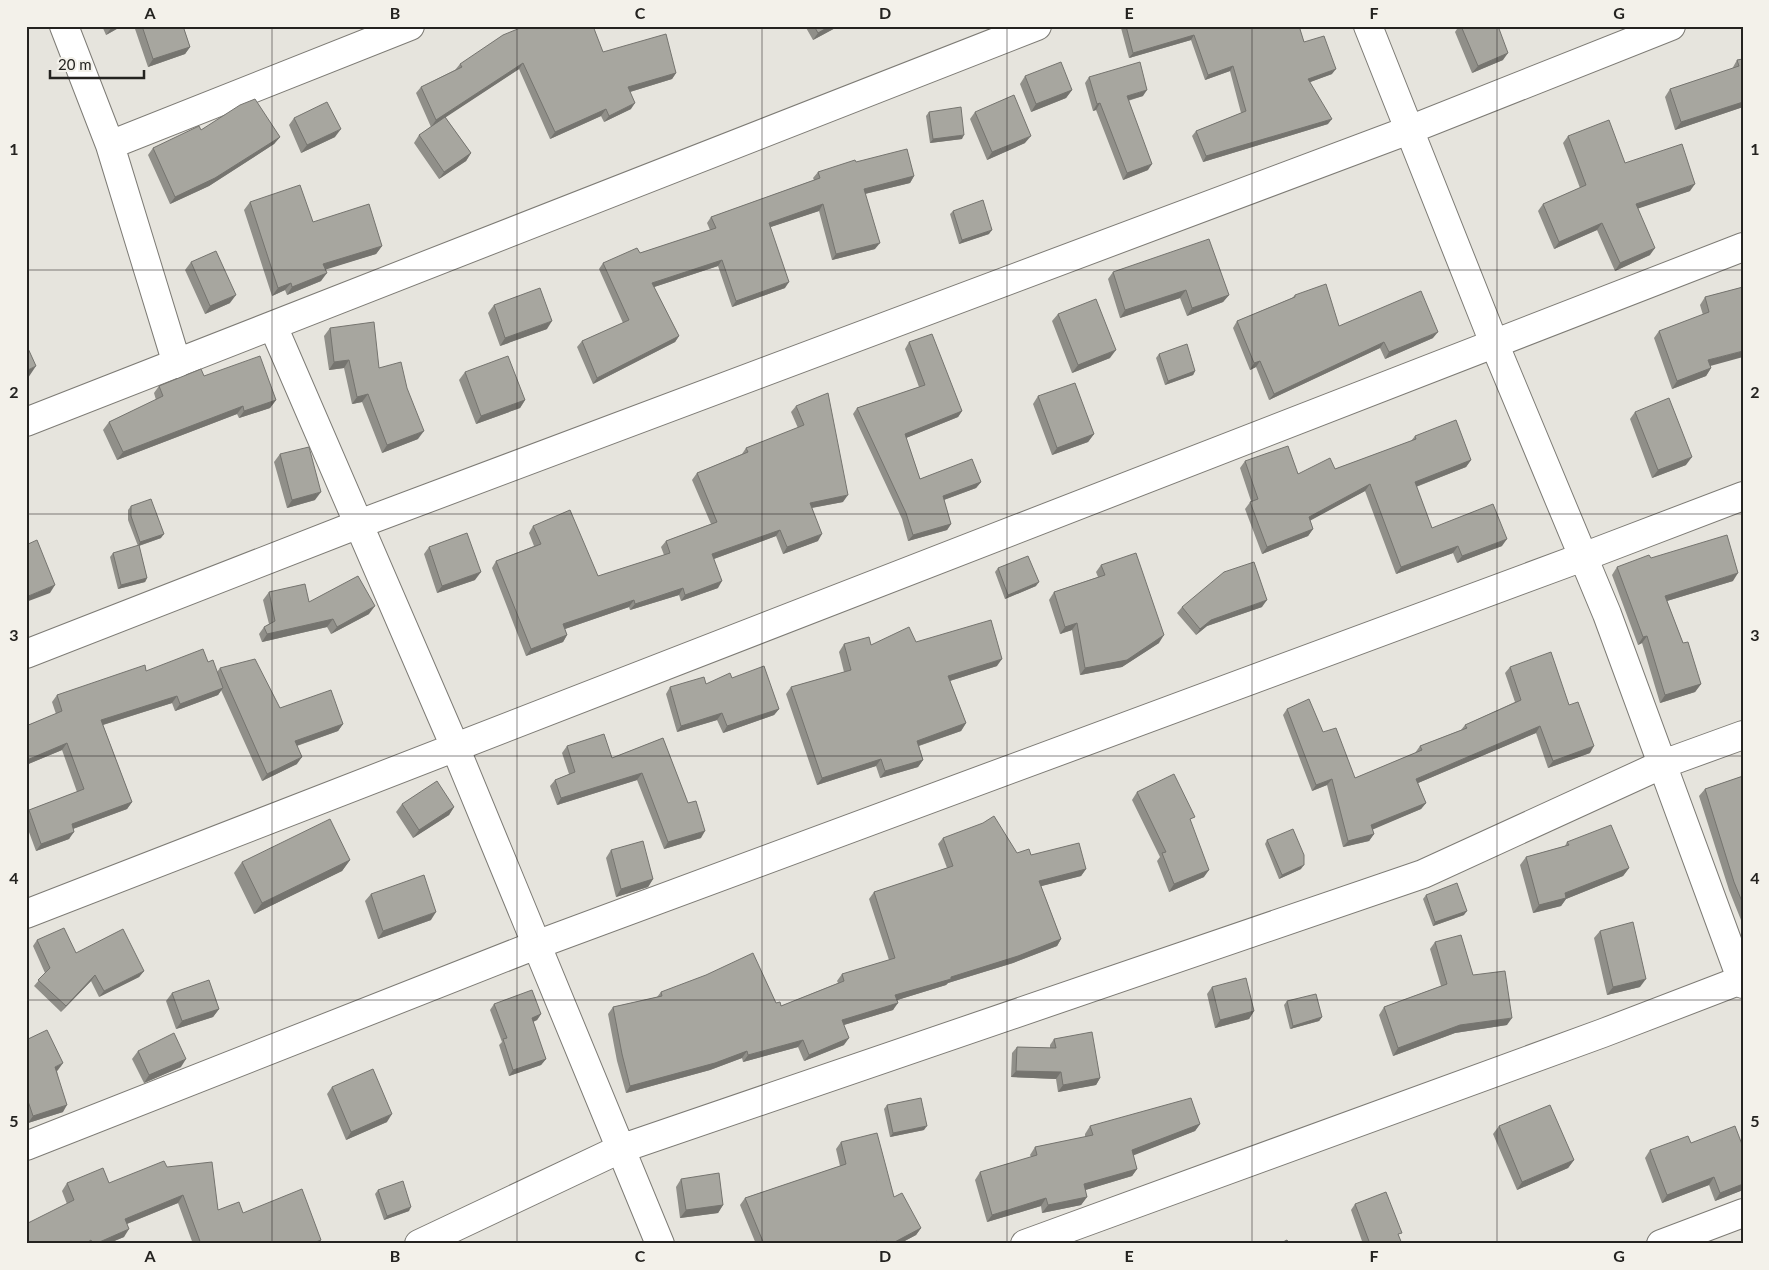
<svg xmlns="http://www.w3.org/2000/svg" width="1769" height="1270" font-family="Lato,sans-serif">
	<rect width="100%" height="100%" fill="#e6e4dd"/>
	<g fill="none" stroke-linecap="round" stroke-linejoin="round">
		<defs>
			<path id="street" d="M 64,26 L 110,145 L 177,364
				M 1368,26 L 1494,343 L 1607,614 L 1743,984
				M 110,145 L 410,26
				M 273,326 L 455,747 L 660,1244
				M 26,422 L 1037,26
				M 26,654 L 359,524 L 1409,130 L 1671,26
				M 26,914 L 1743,247
				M 26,1146 L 536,945 L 1583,557 L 1743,496
				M 419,1244 L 620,1149 L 1423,874 L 1663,764 L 1743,735
				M 1025,1244 L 1603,1033 L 1741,980
				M 1661,1244 L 1743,1213"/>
		</defs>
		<use href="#street" stroke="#7d7b75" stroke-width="30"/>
		<use href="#street" stroke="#fff" stroke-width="28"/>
	</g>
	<path fill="#908f89" d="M 102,26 L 122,26 L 106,35 Z
		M 134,26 L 183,26 L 190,47 L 185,54 L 148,67 Z
		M 805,26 L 839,26 L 813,40 Z
		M 1122,26 L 1299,26 L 1304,42 L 1332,74 L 1310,82 L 1328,124 L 1203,162 L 1192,136 L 1196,131 L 1241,113 L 1230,71 L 1205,80 L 1191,40 L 1129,58 L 1121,28 Z
		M 1459,26 L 1498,26 L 1503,60 L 1472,73 L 1455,32 Z
		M 603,52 L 676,73 L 672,79 L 630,92 L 631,109 L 604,122 L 601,116 L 550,139 L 519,69 L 445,117 L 471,153 L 466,161 L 439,179 L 414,143 L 419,135 L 431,127 L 416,93 L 421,87 L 455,70 L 460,64 Z
		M 1743,59 L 1743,107 L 1675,130 L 1665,97 L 1670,89 L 1732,69 L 1737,60 Z
		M 1025,76 L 1072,90 L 1066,98 L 1031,112 L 1020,84 Z
		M 1089,77 L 1143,96 L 1128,101 L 1148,170 L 1123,180 L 1096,110 L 1093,111 L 1085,83 Z
		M 929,112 L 962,139 L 930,143 L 926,116 Z
		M 975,112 L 1025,143 L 987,160 L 970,119 Z
		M 294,118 L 335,137 L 301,153 L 289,125 Z
		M 201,130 L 280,137 L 274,144 L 209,186 L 170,204 L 148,155 L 153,148 Z
		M 1568,136 L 1625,163 L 1690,191 L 1638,208 L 1650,255 L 1615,271 L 1597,230 L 1554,249 L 1538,211 L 1543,204 L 1580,188 L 1563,143 Z
		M 856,162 L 914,176 L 910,183 L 865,194 L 875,249 L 832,260 L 819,211 L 770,227 L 785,288 L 732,307 L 718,266 L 654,287 L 679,336 L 675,342 L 593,384 L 577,347 L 582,341 L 623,323 L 599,269 L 603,263 L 640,253 L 710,230 L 707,223 L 711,217 L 814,180 L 813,178 L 818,172 Z
		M 250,202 L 313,222 L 382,246 L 376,254 L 325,269 L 321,281 L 287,295 L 285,290 L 272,296 L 244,210 Z
		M 953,211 L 989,234 L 959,244 L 950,214 Z
		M 191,262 L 230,303 L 205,314 L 185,270 Z
		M 1113,272 L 1229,295 L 1223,302 L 1187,316 L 1180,298 L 1120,318 L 1108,279 Z
		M 1743,287 L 1710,366 L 1711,368 L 1706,376 L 1672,389 L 1654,338 L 1659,331 L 1703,315 L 1700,305 L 1705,297 Z
		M 1295,295 L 1339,326 L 1433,338 L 1385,359 L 1380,348 L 1269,400 L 1256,367 L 1250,370 L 1233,328 L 1237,321 L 1292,298 Z
		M 494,305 L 547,329 L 500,346 L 488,313 Z
		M 1058,314 L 1110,358 L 1072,373 L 1052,321 Z
		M 330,328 L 379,368 L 418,439 L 382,453 L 362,402 L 352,404 L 344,368 L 329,370 L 324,336 Z
		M 909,342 L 962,411 L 958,417 L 906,438 L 920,479 L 981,482 L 976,488 L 944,500 L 951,524 L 947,530 L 908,541 L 902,519 L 853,414 L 857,408 L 919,387 L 905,349 Z
		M 1159,354 L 1195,371 L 1193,375 L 1165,385 L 1156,358 Z
		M 465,372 L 525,400 L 520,408 L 476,424 L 459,380 Z
		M 204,376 L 276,400 L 270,408 L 239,418 L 237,414 L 117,460 L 103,430 L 109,422 L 156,400 L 154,393 L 159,386 Z
		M 1038,396 L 1094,434 L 1088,442 L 1052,455 L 1033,404 Z
		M 796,406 L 843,502 L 812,508 L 818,541 L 783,554 L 776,536 L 714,559 L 718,588 L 681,601 L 679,595 L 630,610 L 629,607 L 565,629 L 567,635 L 563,642 L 526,656 L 492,568 L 496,561 L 534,546 L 529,533 L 533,526 L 598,576 L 664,555 L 661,547 L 666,541 L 711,524 L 692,480 L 697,473 L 742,454 L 746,448 L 798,428 L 791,412 Z
		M 1635,412 L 1686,465 L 1652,478 L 1630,419 Z
		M 1415,436 L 1471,460 L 1466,467 L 1416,487 L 1432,528 L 1502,546 L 1457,563 L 1453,553 L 1396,574 L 1365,491 L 1310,520 L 1313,529 L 1308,536 L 1262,554 L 1245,509 L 1251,501 L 1240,468 L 1245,461 L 1298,474 L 1335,469 L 1411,441 Z
		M 280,454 L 315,500 L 287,508 L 274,462 Z
		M 131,506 L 161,538 L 139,546 L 147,578 L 145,582 L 118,589 L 110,557 L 113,553 L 138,546 L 128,520 L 128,510 Z
		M 429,547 L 475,580 L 437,593 L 424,554 Z
		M 1651,558 L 1733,581 L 1667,601 L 1683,643 L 1701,684 L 1695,692 L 1660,703 L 1642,643 L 1638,645 L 1612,575 L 1617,567 Z
		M 1101,565 L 1159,643 L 1122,667 L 1080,675 L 1072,630 L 1060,634 L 1049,600 L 1054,592 L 1098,577 L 1096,572 Z
		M 998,568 L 1036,586 L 1005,599 L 995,572 Z
		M 269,592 L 309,602 L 369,614 L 331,634 L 327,627 L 262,642 L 259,634 L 264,627 L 269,624 L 263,600 Z
		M 1182,607 L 1262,607 L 1207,626 L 1196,635 L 1177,613 Z
		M 916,642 L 997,666 L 950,681 L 966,723 L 961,731 L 919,746 L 923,760 L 918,767 L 880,778 L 876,766 L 817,785 L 786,694 L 791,687 L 844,672 L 839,652 L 844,644 L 871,645 Z
		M 208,662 L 217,672 L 220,668 L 280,708 L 343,724 L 338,731 L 297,746 L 297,764 L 262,781 L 221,690 L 218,695 L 175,711 L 172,703 L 103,725 L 132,802 L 127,809 L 73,829 L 69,839 L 36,851 L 26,824 L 26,813 L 29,810 L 77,792 L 62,750 L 26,765 L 26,726 L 56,714 L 52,702 L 57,695 L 146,671 Z
		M 1510,667 L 1569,705 L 1590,753 L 1548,768 L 1536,733 L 1418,783 L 1426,803 L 1421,809 L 1372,829 L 1374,834 L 1369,841 L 1343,847 L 1327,785 L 1312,791 L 1283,715 L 1287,709 L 1323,732 L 1355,778 L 1415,753 L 1420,746 L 1461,730 L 1465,725 L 1515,702 L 1505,673 Z
		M 706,684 L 779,709 L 774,715 L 723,733 L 717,720 L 677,732 L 666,694 L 670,687 Z
		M 663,738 L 701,838 L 664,849 L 637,780 L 557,805 L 550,786 L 555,780 L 569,774 L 562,753 L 567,746 L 612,758 Z
		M 1743,776 L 1743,925 L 1729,890 L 1699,796 L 1705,789 Z
		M 1137,792 L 1191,823 L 1204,877 L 1169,892 L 1157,861 L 1160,857 L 1132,800 Z
		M 402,804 L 454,807 L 449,815 L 413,838 L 396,812 Z
		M 943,838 L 1017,853 L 1031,855 L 1086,869 L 1081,876 L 1041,886 L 1061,939 L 1057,946 L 1013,963 L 948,983 L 946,985 L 897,1000 L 893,1010 L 844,1025 L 844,1045 L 804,1061 L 798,1047 L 743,1062 L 742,1058 L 710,1070 L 626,1093 L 617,1061 L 608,1014 L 613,1007 L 657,997 L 661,992 L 776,1003 L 781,1006 L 838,983 L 837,981 L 842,974 L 889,960 L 869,899 L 874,892 L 947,868 L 938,844 Z
		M 1267,840 L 1301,869 L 1279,879 L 1265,844 Z
		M 1567,842 L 1629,868 L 1623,876 L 1566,899 L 1561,906 L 1533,913 L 1520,865 L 1526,857 L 1565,846 Z
		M 611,850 L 653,879 L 648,887 L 616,897 L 606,858 Z
		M 350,860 L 342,871 L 254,914 L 234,873 L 242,862 Z
		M 371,894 L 431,920 L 378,939 L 365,901 Z
		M 1426,895 L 1464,915 L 1433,926 L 1423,899 Z
		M 1600,931 L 1640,987 L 1607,995 L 1594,938 Z
		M 37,940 L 76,953 L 144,971 L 139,977 L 99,997 L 91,981 L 61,1012 L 34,986 L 45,973 L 33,946 Z
		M 1435,942 L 1473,975 L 1507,1025 L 1455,1033 L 1393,1056 L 1379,1015 L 1384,1007 L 1441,986 L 1430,949 Z
		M 1212,987 L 1254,1011 L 1249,1019 L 1215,1028 L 1207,994 Z
		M 172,993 L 219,1009 L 213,1017 L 176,1029 L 166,1001 Z
		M 1287,1001 L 1322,1017 L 1319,1021 L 1290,1029 L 1284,1005 Z
		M 494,1004 L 541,1014 L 537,1020 L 533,1022 L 546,1059 L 541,1065 L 509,1076 L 499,1045 L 502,1042 L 490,1010 Z
		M 1054,1039 L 1100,1078 L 1096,1085 L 1058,1092 L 1056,1079 L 1011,1077 L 1012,1053 L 1017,1047 L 1050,1048 L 1050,1045 Z
		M 26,1040 L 58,1070 L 57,1071 L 63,1112 L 28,1123 L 26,1118 Z
		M 138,1051 L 181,1067 L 144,1083 L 132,1059 Z
		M 332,1087 L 387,1122 L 346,1140 L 327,1094 Z
		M 887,1105 L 924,1130 L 890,1137 L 884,1109 Z
		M 1200,1124 L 1195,1131 L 1133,1155 L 1137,1169 L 1132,1176 L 1085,1190 L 1087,1197 L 1081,1205 L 1042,1213 L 1041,1206 L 987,1222 L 975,1180 L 980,1172 L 1031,1157 L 1030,1155 L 1035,1147 L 1085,1137 L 1085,1134 L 1090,1126 Z
		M 1499,1126 L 1574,1160 L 1568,1168 L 1517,1190 L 1493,1134 Z
		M 841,1142 L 894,1197 L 921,1228 L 916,1235 L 899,1244 L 756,1244 L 740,1205 L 745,1198 L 840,1166 L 836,1149 Z
		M 1691,1143 L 1743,1147 L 1743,1190 L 1715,1201 L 1709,1185 L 1662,1203 L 1645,1158 L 1650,1150 Z
		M 167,1167 L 218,1210 L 243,1213 L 321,1240 L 318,1244 L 193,1244 L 178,1203 L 127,1224 L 124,1237 L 107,1244 L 26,1244 L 67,1204 L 62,1191 L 67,1183 L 109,1183 Z
		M 681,1179 L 723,1205 L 718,1213 L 680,1218 L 676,1187 Z
		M 378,1190 L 409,1211 L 384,1220 L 375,1194 Z
		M 1355,1204 L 1399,1237 L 1402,1244 L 1363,1244 L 1351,1210 Z"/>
	<path fill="#75746f" d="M 113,26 L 122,26 L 106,35 L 112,27 Z
		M 830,26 L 839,26 L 813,40 L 818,33 Z
		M 1194,35 L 1191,40 L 1129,58 L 1133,53 Z
		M 190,47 L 185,54 L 148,67 L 153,59 Z
		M 1508,53 L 1503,60 L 1472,73 L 1478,66 Z
		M 523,63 L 519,69 L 431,127 L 436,120 Z
		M 1233,66 L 1230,71 L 1205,80 L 1208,75 Z
		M 1336,69 L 1332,74 L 1305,84 L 1308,79 Z
		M 676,73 L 672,79 L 623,94 L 628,87 Z
		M 1072,90 L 1066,98 L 1031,112 L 1036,104 Z
		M 1147,90 L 1143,96 L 1122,102 L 1127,96 Z
		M 1743,102 L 1743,107 L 1675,130 L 1681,122 Z
		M 635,103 L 631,109 L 604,122 L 609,116 Z
		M 1100,103 L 1096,110 L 1093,111 L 1097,104 Z
		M 606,109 L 601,116 L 550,139 L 555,132 Z
		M 1332,119 L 1328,124 L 1203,162 L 1206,156 Z
		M 341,129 L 335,137 L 301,153 L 307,145 Z
		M 964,135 L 962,139 L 930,143 L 933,139 Z
		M 1031,136 L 1025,143 L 987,160 L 992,152 Z
		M 280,137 L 274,144 L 209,186 L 170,204 L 175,197 Z
		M 471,153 L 466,161 L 439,179 L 444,172 Z
		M 1152,164 L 1148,170 L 1123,180 L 1127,173 Z
		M 914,176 L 910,183 L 860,195 L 864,189 Z
		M 1695,184 L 1690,191 L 1631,211 L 1636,204 Z
		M 823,204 L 819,211 L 765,229 L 769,223 Z
		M 1602,223 L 1597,230 L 1554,249 L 1559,242 Z
		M 992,230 L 989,234 L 959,244 L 962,240 Z
		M 880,243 L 875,249 L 832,260 L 836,254 Z
		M 382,246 L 376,254 L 318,272 L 323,264 Z
		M 1655,248 L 1650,255 L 1615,271 L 1620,263 Z
		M 722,260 L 718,266 L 648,289 L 652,283 Z
		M 327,273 L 321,281 L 287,295 L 292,287 Z
		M 789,282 L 785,288 L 732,307 L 736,301 Z
		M 291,283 L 285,290 L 272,296 L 278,288 Z
		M 1186,290 L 1180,298 L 1120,318 L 1125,310 Z
		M 236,295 L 230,303 L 205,314 L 210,306 Z
		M 1229,295 L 1223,302 L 1187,316 L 1192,308 Z
		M 552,321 L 547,329 L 500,346 L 505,338 Z
		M 1438,332 L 1433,338 L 1385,359 L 1389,352 Z
		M 679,336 L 675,342 L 593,384 L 597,378 Z
		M 1384,342 L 1380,348 L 1269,400 L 1274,394 Z
		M 1116,350 L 1110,358 L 1072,373 L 1078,365 Z
		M 1743,351 L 1743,357 L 1703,368 L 1708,360 Z
		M 349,360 L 344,368 L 329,370 L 334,362 Z
		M 1260,361 L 1256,367 L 1250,370 L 1254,363 Z
		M 36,366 L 28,378 L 26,378 L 26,371 Z
		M 1711,368 L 1706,376 L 1672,389 L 1677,381 Z
		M 1195,371 L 1193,375 L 1165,385 L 1168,381 Z
		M 368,394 L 362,402 L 352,404 L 357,397 Z
		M 276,400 L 270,408 L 239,418 L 244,411 Z
		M 525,400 L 520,408 L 476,424 L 481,416 Z
		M 243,406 L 237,414 L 117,460 L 123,452 Z
		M 962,411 L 958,417 L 901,440 L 905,434 Z
		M 424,431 L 418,439 L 382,453 L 387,445 Z
		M 1094,434 L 1088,442 L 1052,455 L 1057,448 Z
		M 1692,457 L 1686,465 L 1652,478 L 1658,470 Z
		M 1471,460 L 1466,467 L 1410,489 L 1415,482 Z
		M 981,482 L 976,488 L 938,502 L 943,496 Z
		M 1370,484 L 1365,491 L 1304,524 L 1309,517 Z
		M 321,492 L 315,500 L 287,508 L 292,500 Z
		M 848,495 L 843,502 L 805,509 L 810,503 Z
		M 951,524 L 947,530 L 908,541 L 913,535 Z
		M 1313,529 L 1308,536 L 1262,554 L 1267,547 Z
		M 780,530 L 776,536 L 708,561 L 712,554 Z
		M 164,534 L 161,538 L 138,546 L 140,542 Z
		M 822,534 L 818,541 L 783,554 L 787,547 Z
		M 1507,539 L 1502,546 L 1457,563 L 1462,556 Z
		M 1458,546 L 1453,553 L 1396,574 L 1401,567 Z
		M 481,572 L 475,580 L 437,593 L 442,586 Z
		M 1738,573 L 1733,581 L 1660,603 L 1665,596 Z
		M 147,578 L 145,582 L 118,589 L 121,585 Z
		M 722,581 L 718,588 L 681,601 L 685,595 Z
		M 1039,582 L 1036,586 L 1005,599 L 1008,595 Z
		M 55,585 L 50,593 L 26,602 L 26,597 Z
		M 683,588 L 679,595 L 630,610 L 635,604 Z
		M 634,600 L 629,607 L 559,631 L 563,624 Z
		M 1267,600 L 1262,607 L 1207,626 L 1196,635 L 1200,629 L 1211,620 Z
		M 375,606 L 369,614 L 331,634 L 337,627 Z
		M 333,619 L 327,627 L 262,642 L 267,634 Z
		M 1077,623 L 1072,630 L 1060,634 L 1065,627 Z
		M 567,635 L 563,642 L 526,656 L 531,649 Z
		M 1164,635 L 1159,643 L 1122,667 L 1080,675 L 1085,668 Z
		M 1647,636 L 1642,643 L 1638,645 L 1643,637 Z
		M 1002,659 L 997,666 L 943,683 L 948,676 Z
		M 1701,684 L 1695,692 L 1660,703 L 1665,695 Z
		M 223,688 L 218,695 L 175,711 L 180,704 Z
		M 177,696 L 172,703 L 96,727 L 101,720 Z
		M 779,709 L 774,715 L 723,733 L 727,726 Z
		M 722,713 L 717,720 L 677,732 L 681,726 Z
		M 966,723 L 961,731 L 912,748 L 917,741 Z
		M 343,724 L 338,731 L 290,748 L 295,741 Z
		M 1540,726 L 1536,733 L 1411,786 L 1416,779 Z
		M 67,743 L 62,750 L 26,765 L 27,760 Z
		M 1594,746 L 1590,753 L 1548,768 L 1553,761 Z
		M 302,757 L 297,764 L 262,781 L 267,774 Z
		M 881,759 L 876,766 L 817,785 L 822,778 Z
		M 923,760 L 918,767 L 880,778 L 885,771 Z
		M 642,773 L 637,780 L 557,805 L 561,798 Z
		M 1332,779 L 1327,785 L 1312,791 L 1316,785 Z
		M 132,802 L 127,809 L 67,831 L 72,824 Z
		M 1426,803 L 1421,809 L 1367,832 L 1371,825 Z
		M 454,807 L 449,815 L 413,838 L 419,830 Z
		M 705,831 L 701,838 L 664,849 L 668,842 Z
		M 74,832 L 69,839 L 36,851 L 41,844 Z
		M 1374,834 L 1369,841 L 1343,847 L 1348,841 Z
		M 350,860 L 342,871 L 254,914 L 262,903 Z
		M 1304,865 L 1301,869 L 1279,879 L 1282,875 Z
		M 1629,868 L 1623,876 L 1566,899 L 1561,906 L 1533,913 L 1539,905 L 1565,893 Z
		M 1086,869 L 1081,876 L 1034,888 L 1039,881 Z
		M 1209,870 L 1204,877 L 1169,892 L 1174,884 Z
		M 653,879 L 648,887 L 616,897 L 621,889 Z
		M 1467,911 L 1464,915 L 1433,926 L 1435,922 Z
		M 436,912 L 431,920 L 378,939 L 383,931 Z
		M 1061,939 L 1057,946 L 1013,963 L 948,983 L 946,985 L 891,1002 L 895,995 Z
		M 144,971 L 139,977 L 99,997 L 104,991 Z
		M 95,975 L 91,981 L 61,1012 L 66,1006 Z
		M 1646,979 L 1640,987 L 1607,995 L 1613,987 Z
		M 898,1003 L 893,1010 L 837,1027 L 842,1020 Z
		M 219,1009 L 213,1017 L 176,1029 L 182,1021 Z
		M 1254,1011 L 1249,1019 L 1215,1028 L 1220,1020 Z
		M 541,1014 L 537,1020 L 528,1024 L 532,1018 Z
		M 1322,1017 L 1319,1021 L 1290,1029 L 1293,1026 Z
		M 1512,1018 L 1507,1025 L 1455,1033 L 1393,1056 L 1398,1048 L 1460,1025 Z
		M 849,1038 L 844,1045 L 804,1061 L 809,1055 Z
		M 803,1040 L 798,1047 L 743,1062 L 748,1055 Z
		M 747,1051 L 742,1058 L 710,1070 L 626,1093 L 630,1086 Z
		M 186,1059 L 181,1067 L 144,1083 L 149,1075 Z
		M 546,1059 L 541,1065 L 509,1076 L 513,1070 Z
		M 63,1063 L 58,1070 L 51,1074 L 55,1067 Z
		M 1016,1071 L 1061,1072 L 1056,1079 L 1011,1077 Z
		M 1100,1078 L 1096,1085 L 1058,1092 L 1063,1085 Z
		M 67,1105 L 63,1112 L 28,1123 L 33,1116 Z
		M 392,1114 L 387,1122 L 346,1140 L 351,1132 Z
		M 1200,1124 L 1195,1131 L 1127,1158 L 1132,1150 Z
		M 927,1126 L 924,1130 L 890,1137 L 893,1133 Z
		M 1574,1160 L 1568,1168 L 1517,1190 L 1522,1182 Z
		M 1137,1169 L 1132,1176 L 1079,1192 L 1084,1184 Z
		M 1714,1177 L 1709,1185 L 1662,1203 L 1667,1195 Z
		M 1743,1184 L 1743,1190 L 1715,1201 L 1720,1193 Z
		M 183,1195 L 178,1203 L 119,1227 L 125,1219 Z
		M 1087,1197 L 1081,1205 L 1042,1213 L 1048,1205 Z
		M 1046,1198 L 1041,1206 L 987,1222 L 992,1215 Z
		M 723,1205 L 718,1213 L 680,1218 L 686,1210 Z
		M 411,1207 L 409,1211 L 384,1220 L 387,1216 Z
		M 921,1228 L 916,1235 L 899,1244 L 891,1244 Z
		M 129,1229 L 124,1237 L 107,1244 L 95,1244 Z
		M 321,1240 L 318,1244 L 311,1244 Z"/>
	<path fill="#a7a69f" stroke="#75746f" d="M 142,26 L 183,26 L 190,47 L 153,59 Z
		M 525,26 L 593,26 L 603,52 L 666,34 L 676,73 L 628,87 L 635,103 L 609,116 L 606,109 L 555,132 L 523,63 L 436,120 L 421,87 L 462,67 L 460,64 L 503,35 Z
		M 814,26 L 830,26 L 818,33 Z
		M 1126,26 L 1299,26 L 1304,42 L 1324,36 L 1336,69 L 1308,79 L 1332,119 L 1206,156 L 1196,131 L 1246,111 L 1233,66 L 1208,75 L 1194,35 L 1133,53 Z
		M 1461,26 L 1498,26 L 1508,53 L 1478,66 Z
		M 1743,59 L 1743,102 L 1681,122 L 1670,89 L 1739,66 L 1737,60 Z
		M 1061,62 L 1072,90 L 1036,104 L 1025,76 Z
		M 1140,62 L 1147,90 L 1127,96 L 1152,164 L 1127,173 L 1100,103 L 1097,104 L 1089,77 Z
		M 1014,95 L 1031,136 L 992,152 L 975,112 Z
		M 255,99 L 280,137 L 215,178 L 175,197 L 153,148 L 199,126 L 201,130 L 240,105 Z
		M 327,102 L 341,129 L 307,145 L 294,118 Z
		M 961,107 L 964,135 L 933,139 L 929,112 Z
		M 445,117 L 471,153 L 444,172 L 419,135 Z
		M 1609,120 L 1625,163 L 1682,144 L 1695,184 L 1636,204 L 1655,248 L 1620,263 L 1602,223 L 1559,242 L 1543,204 L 1586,185 L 1568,136 Z
		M 907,149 L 914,176 L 864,189 L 880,243 L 836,254 L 823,204 L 769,223 L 789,282 L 736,301 L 722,260 L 652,283 L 679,336 L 597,378 L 582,341 L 629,320 L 603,263 L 637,248 L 640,253 L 716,228 L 711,217 L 820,178 L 818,172 L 855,160 L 856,162 Z
		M 300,185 L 313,222 L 369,204 L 382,246 L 323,264 L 327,273 L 292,287 L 291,283 L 278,288 L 250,202 Z
		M 983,200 L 992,230 L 962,240 L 953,211 Z
		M 1209,239 L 1229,295 L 1192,308 L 1186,290 L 1125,310 L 1113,272 Z
		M 216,251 L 236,295 L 210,306 L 191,262 Z
		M 1326,284 L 1339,326 L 1421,291 L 1438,332 L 1389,352 L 1384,342 L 1274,394 L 1260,361 L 1254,363 L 1237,321 L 1295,297 L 1295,295 Z
		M 1743,287 L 1743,351 L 1708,360 L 1711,368 L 1677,381 L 1659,331 L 1709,312 L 1705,297 Z
		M 540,288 L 552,321 L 505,338 L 494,305 Z
		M 1096,299 L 1116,350 L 1078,365 L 1058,314 Z
		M 374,322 L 379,368 L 401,362 L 407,388 L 424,431 L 387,445 L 368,394 L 357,397 L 349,360 L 334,362 L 330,328 Z
		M 932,334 L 962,411 L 905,434 L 920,479 L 972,459 L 981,482 L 943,496 L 951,524 L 913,535 L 906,513 L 857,408 L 925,385 L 909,342 Z
		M 26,344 L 36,366 L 26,371 Z
		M 1187,344 L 1195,371 L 1168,381 L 1159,354 Z
		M 260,356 L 276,400 L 244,411 L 243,406 L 123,452 L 109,422 L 163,396 L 159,386 L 201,369 L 204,376 Z
		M 508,356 L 525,400 L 481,416 L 465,372 Z
		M 1075,383 L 1094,434 L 1057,448 L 1038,396 Z
		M 828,393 L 848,495 L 810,503 L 822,534 L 787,547 L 780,530 L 712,554 L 722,581 L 685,595 L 683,588 L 635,604 L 634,600 L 563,624 L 567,635 L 531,649 L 496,561 L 541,544 L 533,526 L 570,510 L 598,576 L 670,553 L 666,541 L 717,522 L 697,473 L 748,452 L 746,448 L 804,425 L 796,406 Z
		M 1669,398 L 1692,457 L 1658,470 L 1635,412 Z
		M 1456,420 L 1471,460 L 1415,482 L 1432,528 L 1493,504 L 1507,539 L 1462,556 L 1458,546 L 1401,567 L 1370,484 L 1309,517 L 1313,529 L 1267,547 L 1250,502 L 1258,499 L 1245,461 L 1288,446 L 1298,474 L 1330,458 L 1335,469 L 1416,439 L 1415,436 Z
		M 309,447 L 321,492 L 292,500 L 280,454 Z
		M 151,499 L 164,534 L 140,542 L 131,516 L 131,506 Z
		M 467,533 L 481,572 L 442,586 L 429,547 Z
		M 1727,535 L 1738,573 L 1665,596 L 1683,643 L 1688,642 L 1701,684 L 1665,695 L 1647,636 L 1643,637 L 1617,567 L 1649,555 L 1651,558 Z
		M 37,540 L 55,585 L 26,597 L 26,545 Z
		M 139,545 L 147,578 L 121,585 L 113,553 Z
		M 1136,553 L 1164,635 L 1127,660 L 1085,668 L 1077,623 L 1065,627 L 1054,592 L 1105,575 L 1101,565 Z
		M 1028,556 L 1039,582 L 1008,595 L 998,568 Z
		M 1254,562 L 1267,600 L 1211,620 L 1200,629 L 1182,607 L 1224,572 Z
		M 358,576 L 375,606 L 337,627 L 333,619 L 267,634 L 264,627 L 275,621 L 269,592 L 305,584 L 309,602 Z
		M 991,620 L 1002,659 L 948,676 L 966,723 L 917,741 L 923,760 L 885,771 L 881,759 L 822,778 L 791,687 L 851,670 L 844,644 L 869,637 L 871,645 L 909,627 L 916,642 Z
		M 203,649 L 208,662 L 213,660 L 223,688 L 180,704 L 177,696 L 101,720 L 132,802 L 72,824 L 74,832 L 41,844 L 29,810 L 84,789 L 67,743 L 27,760 L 26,758 L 26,726 L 62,711 L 57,695 L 145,665 L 146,671 Z
		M 1551,652 L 1569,705 L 1578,702 L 1594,746 L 1553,761 L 1540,726 L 1416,779 L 1426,803 L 1371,825 L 1374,834 L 1348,841 L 1332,779 L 1316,785 L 1287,709 L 1309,699 L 1323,732 L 1336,728 L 1355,778 L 1422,750 L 1420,746 L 1467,728 L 1465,725 L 1521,700 L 1510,667 Z
		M 255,659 L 280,708 L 331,690 L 343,724 L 295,741 L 302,757 L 267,774 L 220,668 Z
		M 764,666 L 779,709 L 727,726 L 722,713 L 681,726 L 670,687 L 704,677 L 706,684 L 730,673 L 732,678 Z
		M 604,734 L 612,758 L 663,738 L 688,803 L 696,801 L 705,831 L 668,842 L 642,773 L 561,798 L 555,780 L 575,772 L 567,746 Z
		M 1174,774 L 1195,817 L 1190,819 L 1209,870 L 1174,884 L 1162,853 L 1166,852 L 1137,792 Z
		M 1743,776 L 1743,904 L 1734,882 L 1705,789 Z
		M 437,781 L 454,807 L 419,830 L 402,804 Z
		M 994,816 L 1017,853 L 1029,849 L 1031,855 L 1079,843 L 1086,869 L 1039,881 L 1061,939 L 1018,956 L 951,977 L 951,979 L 895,995 L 898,1003 L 842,1020 L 849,1038 L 809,1055 L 803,1040 L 748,1055 L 747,1051 L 715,1063 L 630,1086 L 622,1054 L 613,1007 L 662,996 L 661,992 L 706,975 L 753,953 L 776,1003 L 780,1002 L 781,1006 L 844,981 L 842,974 L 895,958 L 874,892 L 953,866 L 943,838 L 983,823 Z
		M 330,819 L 350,860 L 262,903 L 242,862 Z
		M 1611,825 L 1629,868 L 1565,893 L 1566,898 L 1539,905 L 1526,857 L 1569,845 L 1567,842 Z
		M 1293,829 L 1304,855 L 1304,865 L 1282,875 L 1267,840 Z
		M 643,841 L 653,879 L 621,889 L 611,850 Z
		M 424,875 L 436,912 L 383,931 L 371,894 Z
		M 1457,883 L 1467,911 L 1435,922 L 1426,895 Z
		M 1633,922 L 1646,979 L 1613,987 L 1600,931 Z
		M 64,928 L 76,953 L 123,929 L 144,971 L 104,991 L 95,975 L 66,1006 L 38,980 L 50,968 L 37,940 Z
		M 1461,935 L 1473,975 L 1505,971 L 1512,1018 L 1460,1025 L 1398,1048 L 1384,1007 L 1447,984 L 1435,942 Z
		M 1246,978 L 1254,1011 L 1220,1020 L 1212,987 Z
		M 209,980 L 219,1009 L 182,1021 L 172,993 Z
		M 532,990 L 541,1014 L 532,1018 L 546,1059 L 513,1070 L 503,1039 L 507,1038 L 494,1004 Z
		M 1316,994 L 1322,1017 L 1293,1026 L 1287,1001 Z
		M 47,1030 L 63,1063 L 55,1067 L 67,1105 L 33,1116 L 26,1095 L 26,1040 Z
		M 1092,1032 L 1100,1078 L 1063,1085 L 1061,1072 L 1016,1071 L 1017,1047 L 1056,1048 L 1054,1039 Z
		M 174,1033 L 186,1059 L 149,1075 L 138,1051 Z
		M 373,1069 L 392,1114 L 351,1132 L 332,1087 Z
		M 921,1098 L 927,1126 L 893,1133 L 887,1105 Z
		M 1191,1098 L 1200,1124 L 1132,1150 L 1137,1169 L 1084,1184 L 1087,1197 L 1048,1205 L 1046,1198 L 992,1215 L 980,1172 L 1037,1155 L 1035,1147 L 1093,1135 L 1090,1126 Z
		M 1550,1105 L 1574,1160 L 1522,1182 L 1499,1126 Z
		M 1735,1126 L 1743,1147 L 1743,1184 L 1720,1193 L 1714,1177 L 1667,1195 L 1650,1150 L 1688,1136 L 1691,1143 Z
		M 877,1133 L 894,1197 L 902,1193 L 921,1228 L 891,1244 L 878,1244 L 877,1241 L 872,1244 L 764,1244 L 745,1198 L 846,1164 L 841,1142 Z
		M 164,1161 L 167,1167 L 212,1162 L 218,1210 L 239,1202 L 243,1213 L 302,1189 L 321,1240 L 311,1244 L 201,1244 L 183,1195 L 125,1219 L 129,1229 L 95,1244 L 93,1244 L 91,1240 L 85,1244 L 26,1244 L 26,1224 L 74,1200 L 67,1183 L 103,1168 L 109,1183 Z
		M 719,1173 L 723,1205 L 686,1210 L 681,1179 Z
		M 403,1181 L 411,1207 L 387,1216 L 378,1190 Z
		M 1386,1192 L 1402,1233 L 1398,1234 L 1402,1244 L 1370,1244 L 1355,1204 Z
		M 1287,1240 L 1289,1244 L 1279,1244 Z"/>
	<path fill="none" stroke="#242320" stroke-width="1" stroke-opacity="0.55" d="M 272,26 L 272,1244M 517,26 L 517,1244M 762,26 L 762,1244M 1007,26 L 1007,1244M 1252,26 L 1252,1244M 1497,26 L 1497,1244M 26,270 L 1743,270M 26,514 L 1743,514M 26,756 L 1743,756M 26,1000 L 1743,1000"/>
	<rect width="1769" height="1270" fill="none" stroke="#f3f1ea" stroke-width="55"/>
	<path d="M50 70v8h94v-8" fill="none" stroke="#242320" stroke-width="2.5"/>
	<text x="58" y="70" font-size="15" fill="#242320" stroke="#f3f1ea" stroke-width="4" paint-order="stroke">20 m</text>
	<rect x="28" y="28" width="1714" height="1214" fill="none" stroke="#242320" stroke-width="2"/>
	<g font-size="16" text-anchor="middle" font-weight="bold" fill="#242320">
		<text x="150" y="19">A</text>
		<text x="395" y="19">B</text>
		<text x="640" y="19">C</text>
		<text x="885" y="19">D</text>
		<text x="1129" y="19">E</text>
		<text x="1374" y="19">F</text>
		<text x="1619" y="19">G</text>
		<text x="14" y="155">1</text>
		<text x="1755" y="155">1</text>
		<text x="14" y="398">2</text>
		<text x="1755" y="398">2</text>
		<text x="14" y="641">3</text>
		<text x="1755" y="641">3</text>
		<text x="14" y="884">4</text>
		<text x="1755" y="884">4</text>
		<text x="14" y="1127">5</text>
		<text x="1755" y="1127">5</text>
		<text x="150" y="1262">A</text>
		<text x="395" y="1262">B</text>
		<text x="640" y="1262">C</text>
		<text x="885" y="1262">D</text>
		<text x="1129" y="1262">E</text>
		<text x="1374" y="1262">F</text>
		<text x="1619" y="1262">G</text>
	</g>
</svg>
